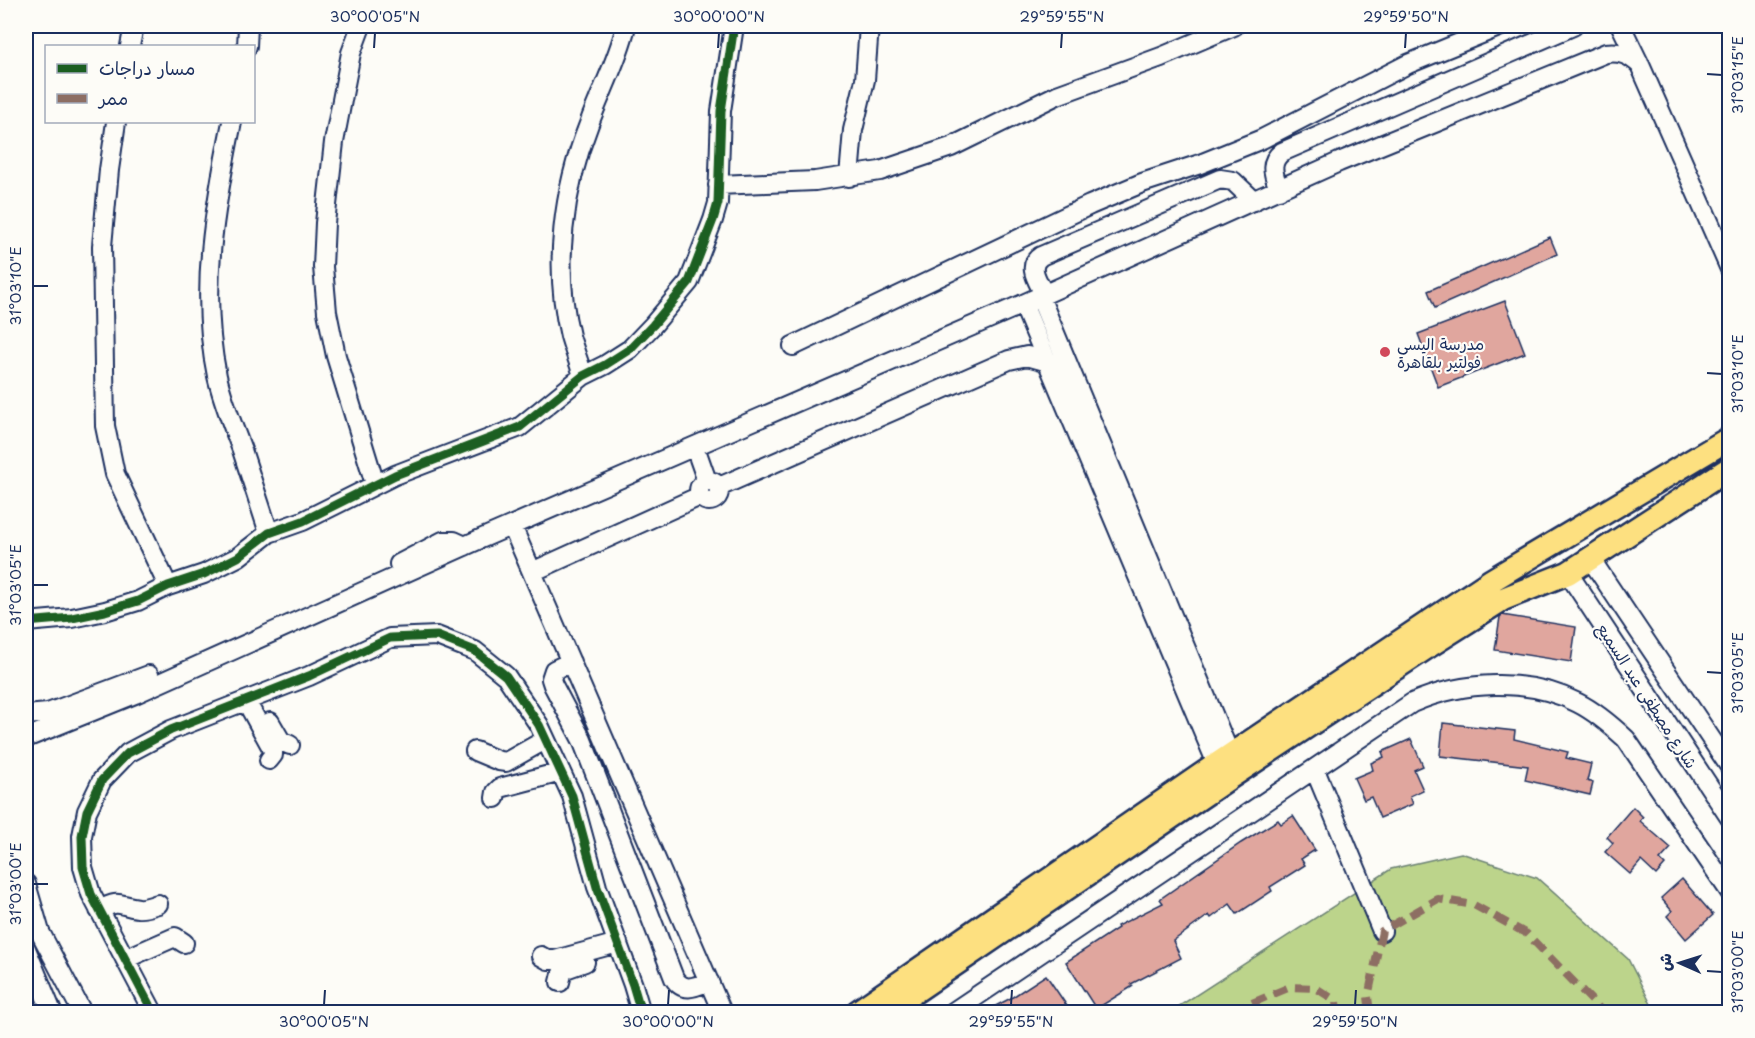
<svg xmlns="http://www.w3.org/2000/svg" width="1755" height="1038" font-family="'Playpen Sans','Playpen Sans Arabic',sans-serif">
	<rect width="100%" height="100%" fill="#fdfcf7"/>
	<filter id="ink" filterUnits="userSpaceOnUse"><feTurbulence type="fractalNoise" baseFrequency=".0167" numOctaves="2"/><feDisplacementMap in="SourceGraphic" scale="12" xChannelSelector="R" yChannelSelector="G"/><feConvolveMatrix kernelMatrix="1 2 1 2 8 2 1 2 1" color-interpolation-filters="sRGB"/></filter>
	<g filter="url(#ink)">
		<path fill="#bcd48b" stroke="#6c8274" stroke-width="1.5" d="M 1461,853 L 1537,878 L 1628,959 L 1655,1012 L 1170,1012 L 1391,869 Z"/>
		<path fill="#e0a69e" stroke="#1b2f5e" stroke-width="1.5" d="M 1550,237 L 1557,254 L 1435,308 L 1428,291 Z
			M 1505,301 L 1525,353 L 1438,387 L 1418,334 Z
			M 1502,615 L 1576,627 L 1571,662 L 1495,650 L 1500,617 Z
			M 1443,723 L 1515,731 L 1514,739 L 1568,752 L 1566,758 L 1591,764 L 1587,781 L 1593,783 L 1590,795 L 1525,780 L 1528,766 L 1440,756 Z
			M 1411,739 L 1423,766 L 1414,770 L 1423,790 L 1410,796 L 1413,804 L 1380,818 L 1371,797 L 1364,800 L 1354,778 L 1373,770 L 1371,763 L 1384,757 L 1382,752 Z
			M 1633,807 L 1643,817 L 1640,821 L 1671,848 L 1660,860 L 1665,865 L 1656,875 L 1641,861 L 1630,874 L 1605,852 L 1613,843 L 1607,837 Z
			M 1293,816 L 1315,850 L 1301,859 L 1305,865 L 1270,887 L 1272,891 L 1237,914 L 1230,904 L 1211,918 L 1209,915 L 1173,941 L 1181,958 L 1131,984 L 1133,986 L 1096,1009 L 1066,962 L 1118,928 L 1117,926 L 1163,903 L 1160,899 L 1241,843 L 1278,820 L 1281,824 Z
			M 1682,879 L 1713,915 L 1686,939 L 1667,916 L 1672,911 L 1661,898 Z
			M 1046,975 L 1071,1012 L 984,1012 L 1011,998 Z"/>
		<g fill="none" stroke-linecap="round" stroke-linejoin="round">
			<defs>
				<path id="minor" d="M 361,26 L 351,53 L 334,142 L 325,223 L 323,267 L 327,312 L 336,356 L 375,484
					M 1621,26 L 1639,63
					M 130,46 L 134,26
					M 247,46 L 248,26
					M 116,122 L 109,170 L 102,246 L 105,426 L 115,474 L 168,586
					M 232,122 C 215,205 199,291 217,376 C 223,402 233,426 242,450 C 251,478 260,505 269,533
					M 849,177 L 853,130 L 865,80 L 869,26
					M 718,185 L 815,181 L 880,171 L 951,147 L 1057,95 L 1161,57 L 1234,26
					M 1279,190 C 1274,175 1268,163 1282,152 L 1573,26
					M 1044,294 C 1038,281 1026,266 1041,256 L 1220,179 L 1233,181 L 1254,201
					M 1040,297 L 1230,755
					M 1023,304 L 1217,764
					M 793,346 L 1090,205 L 1142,183 L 1200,164 L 1262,139 L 1408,64 L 1501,26
					M 583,376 C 579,362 574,350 570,336 C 553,267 563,190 589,124 C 601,91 618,60 626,26
					M 695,447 L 707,481
					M699 491a10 10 0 1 1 20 0a10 10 0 1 1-20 0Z
					M 719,487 L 1009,360 L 1027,356 L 1045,361
					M 512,526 L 722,1012
					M 1590,558 L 1730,767
					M 399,564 L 443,541 L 454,541 L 465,546
					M 532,572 L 700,496
					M 1568,573 L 1730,818
					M 26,622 L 72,618 L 105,611 L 138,601 L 168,586 L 204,574 L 238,557 L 269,533 L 303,521 L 395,475 L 520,427 L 583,376 L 605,365 L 630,349 L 653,325 L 689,282 L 713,220 L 718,203 L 721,111 L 734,26
					M 571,662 L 554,670 L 551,679 L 553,685 L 582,740 L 598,781 L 674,978 C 683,993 695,987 709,981
					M 246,701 L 273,750 L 273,755 L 269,760
					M 26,715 L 48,713 L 149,675
					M 270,722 L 281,741 L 290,745
					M 26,738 L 135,694 L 478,540 L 1023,304 L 1339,162 L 1606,53 C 1620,51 1630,55 1640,65 L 1730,269
					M 475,751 L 499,761 L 506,762 L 545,740
					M 1315,770 L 1382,931
					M 495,798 L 496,792 L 500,788 L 561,772
					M 26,884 L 40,932 L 82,1012
					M 99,910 C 121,899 117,905 138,908 C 144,909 151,906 158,904
					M 26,949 L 52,1012
					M 541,956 L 548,960 L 555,960 L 618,943
					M 125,959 L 175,937 L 184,943
					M 560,982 L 563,970 L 585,962
					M 153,1012 L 91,894 L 83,867 L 82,836 L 87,811 L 102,780 L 128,753 L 171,730 L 309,676 L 390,638 L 437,636 L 475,651 L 506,676 L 539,725 L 572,796 L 597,887 L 633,985 L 641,1012
					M 953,1012 L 1412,703 C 1462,681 1528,677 1578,703 C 1596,712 1612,726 1626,739 L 1730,892"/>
				<path id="major" d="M 857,1012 L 1217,764 L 1492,580 L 1730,438
					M 885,1012 L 1232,776 L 1429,646 L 1503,599 L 1568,573 L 1730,468"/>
			</defs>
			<use href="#minor" stroke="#1b2f5e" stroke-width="22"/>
			<use href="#major" stroke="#1b2f5e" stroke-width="27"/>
			<use href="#minor" stroke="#fdfcf7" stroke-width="18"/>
			<use href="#major" stroke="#fde080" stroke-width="22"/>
			<path stroke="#8d6e63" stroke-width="8" stroke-dasharray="15 8" stroke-linecap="butt" d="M 1231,1012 L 1290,987 L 1316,988 L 1336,1001 L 1337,1012
				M 1370,1012 L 1368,997 L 1382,931 L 1438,899 L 1474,905 L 1527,934 L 1603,1012"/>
			<defs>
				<path id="cycleway" d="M 26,622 L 72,618 L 105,611 L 138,601 L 168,586 L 204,574 L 238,557 L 269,533 L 303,521 L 395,475 L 520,427 L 583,376 L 605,365 L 630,349 L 653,325 L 689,282 L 713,220 L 718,203 L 721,111 L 734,26
					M 153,1012 L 91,894 L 83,867 L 82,836 L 87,811 L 102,780 L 128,753 L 171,730 L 309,676 L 390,638 L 437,636 L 475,651 L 506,676 L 539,725 L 572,796 L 597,887 L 633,985 L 641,1012"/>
			</defs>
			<use href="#cycleway" stroke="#fdfcf7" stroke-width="13"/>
			<use href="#cycleway" stroke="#1b5e20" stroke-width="9"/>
		</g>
	</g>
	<path fill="none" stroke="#1b2f5e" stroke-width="2" d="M 374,48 L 375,33M 718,48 L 719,33M 1061,48 L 1062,33M 1405,48 L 1406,33M 1707,74 L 1722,75M 33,286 L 48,286M 1707,373 L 1722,374M 33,585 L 48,585M 1707,672 L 1722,673M 33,884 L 48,884M 1707,971 L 1722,972M 324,1005 L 325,990M 668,1005 L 669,990M 1011,1005 L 1012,990M 1355,1005 L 1356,990"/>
	<circle fill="#d1495b" stroke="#fdfcf7" stroke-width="2" cx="1385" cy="352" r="6"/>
	<g text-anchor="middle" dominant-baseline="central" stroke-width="4.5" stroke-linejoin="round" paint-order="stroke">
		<g font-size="16" fill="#1b2f5e" stroke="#fdfcf7" text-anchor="start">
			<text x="1397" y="343">مدرسة اليسي<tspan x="1397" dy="18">فولتير بلقاهرة</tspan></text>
		</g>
		<g font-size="16" fill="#1b2f5e" stroke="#fdfcf7">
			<text transform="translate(1648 695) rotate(57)">شارع مصطفى عبد السميع</text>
		</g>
	</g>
	<rect width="1755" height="1038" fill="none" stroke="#fdfcf7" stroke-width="66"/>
	<rect x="45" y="45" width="210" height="78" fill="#fdfcf7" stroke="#a3aaba" stroke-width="1.5"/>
	<rect x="57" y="64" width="30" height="9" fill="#1b5e20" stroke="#a3aaba" stroke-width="1.5"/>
	<text x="99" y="75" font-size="18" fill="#1b2f5e">مسار دراجات</text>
	<rect x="57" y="94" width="30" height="9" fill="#8d6e63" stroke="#a3aaba" stroke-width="1.5"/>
	<text x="99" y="105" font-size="18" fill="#1b2f5e">ممر</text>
	<g transform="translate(1680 963) rotate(273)" stroke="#fdfcf7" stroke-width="4.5" paint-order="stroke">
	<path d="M0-4.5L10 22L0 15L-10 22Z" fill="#1b2f5e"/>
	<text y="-9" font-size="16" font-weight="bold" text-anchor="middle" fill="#1b2f5e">ش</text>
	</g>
	<rect x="33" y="33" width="1689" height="972" fill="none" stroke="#1b2f5e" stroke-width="2"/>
	<g font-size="15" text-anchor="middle" fill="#1b2f5e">
		<text x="375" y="22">30°00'05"N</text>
		<text x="719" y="22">30°00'00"N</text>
		<text x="1062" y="22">29°59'55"N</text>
		<text x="1406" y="22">29°59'50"N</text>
		<text transform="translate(1738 75) rotate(-90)" y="5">31°03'15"E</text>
		<text transform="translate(16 286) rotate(-90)" y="5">31°03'10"E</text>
		<text transform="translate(1738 374) rotate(-90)" y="5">31°03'10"E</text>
		<text transform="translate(16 585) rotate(-90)" y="5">31°03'05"E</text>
		<text transform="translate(1738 673) rotate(-90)" y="5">31°03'05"E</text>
		<text transform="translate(16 884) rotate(-90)" y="5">31°03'00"E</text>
		<text transform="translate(1738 972) rotate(-90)" y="5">31°03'00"E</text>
		<text x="324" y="1027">30°00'05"N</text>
		<text x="668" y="1027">30°00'00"N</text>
		<text x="1011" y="1027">29°59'55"N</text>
		<text x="1355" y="1027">29°59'50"N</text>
	</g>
</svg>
